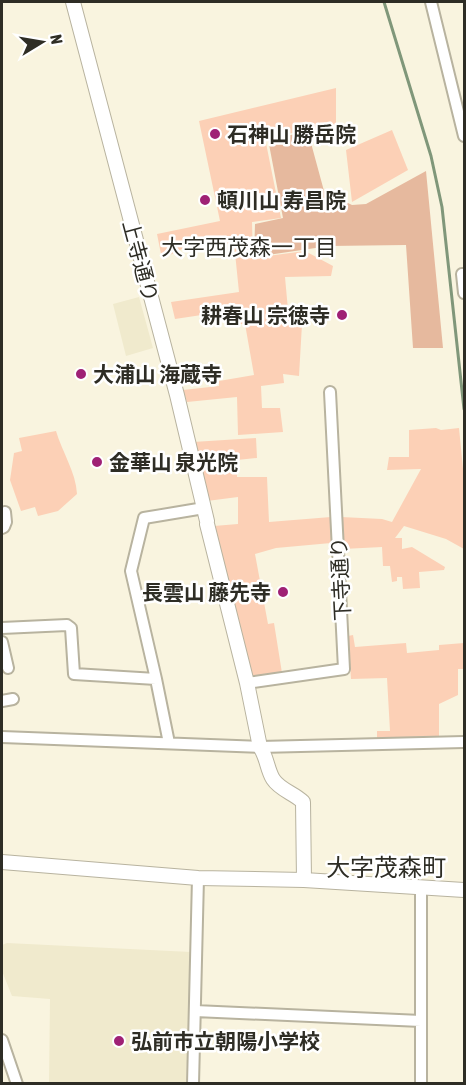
<svg xmlns="http://www.w3.org/2000/svg" width="466" height="1085" font-family="'Asap Condensed','Noto Sans JP',sans-serif">
	<rect width="100%" height="100%" fill="#f9f4df"/>
	<path fill="#f0eacd" d="M 139,297 L 153,348 L 126,356 L 113,304 Z
		M 7,943 L 191,952 L 186,1083 L 49,1083 L 50,999 L 12,996 L 2,971 L 2,945 Z"/>
	<path fill="#fcd0b6" d="M 336,88 L 336,125 L 265,138 L 281,218 L 252,222 L 253,258 L 305,251 L 333,266 L 331,276 L 285,277 L 289,321 L 302,324 L 299,376 L 283,374 L 284,383 L 261,386 L 262,408 L 280,408 L 283,432 L 238,435 L 237,397 L 187,402 L 183,390 L 219,386 L 219,381 L 254,375 L 245,324 L 233,324 L 228,311 L 175,319 L 171,302 L 239,292 L 234,243 L 188,246 L 162,259 L 157,234 L 220,221 L 199,121 Z
		M 392,130 L 408,170 L 352,202 L 346,150 Z
		M 436,428 L 441,430 L 459,428 L 464,479 L 464,549 L 446,539 L 404,526 L 395,538 L 402,538 L 402,549 L 412,547 L 445,567 L 444,570 L 419,572 L 420,588 L 403,589 L 402,577 L 397,577 L 397,581 L 392,582 L 390,566 L 383,566 L 382,547 L 343,549 L 341,517 L 382,519 L 392,522 L 421,469 L 387,470 L 389,457 L 409,457 L 409,430 Z
		M 56,431 C 62,452 76,472 77,494 L 58,511 L 38,516 L 35,507 L 21,511 L 10,480 L 14,453 L 22,451 L 19,438 Z
		M 256,438 L 257,458 L 237,460 L 237,477 L 267,477 L 269,522 L 331,517 L 331,543 L 276,548 L 255,554 L 268,624 L 274,623 L 282,673 L 251,677 L 214,526 L 238,524 L 238,497 L 207,501 L 193,442 Z
		M 353,635 L 355,647 L 406,643 L 407,653 L 439,650 L 439,645 L 464,643 L 464,669 L 458,669 L 458,695 L 439,704 L 439,739 L 377,740 L 377,731 L 390,731 L 387,678 L 351,679 L 348,636 Z"/>
	<path fill="#e6b99e" d="M 308,132 L 324,191 L 352,205 L 366,204 L 426,171 L 443,348 L 413,348 L 406,245 L 329,246 L 254,257 L 255,224 L 283,218 L 268,139 Z"/>
	<g fill="none" stroke-linecap="round" stroke-linejoin="round">
		<path stroke="#80977a" stroke-width="3" d="M 384,2 L 431,156 L 442,207 L 464,409"/>
		<defs>
			<path id="minor" d="M 431,2 L 464,136
				M 464,274 L 462,274 L 464,293
				M 2,528 L 4,527 L 6,522 L 5,512
				M 2,628 L 67,625 L 71,628 L 74,674 L 156,679 L 131,571 L 144,518 L 204,508
				M 2,642 L 8,668
				M 156,679 L 169,743
				M 247,683 L 344,669 L 330,392
				M 2,701 L 13,699
				M 2,737 L 260,747 L 464,742
				M 195,1011 L 421,1021
				M 2,1040 L 17,1084
				M 193,1084 L 198,878
				M 421,1084 L 421,888"/>
			<path id="tertiary" d="M 73,2 L 177,395 L 207,521
				M 207,524 L 247,683 L 260,747 C 267,757 267,769 273,779 C 280,790 294,793 303,802 L 304,880
				M 2,862 L 198,878 L 304,880 L 464,890"/>
		</defs>
		<use href="#minor" stroke="#b8b39f" stroke-width="14"/>
		<use href="#tertiary" stroke="#b8b39f" stroke-width="16"/>
		<use href="#minor" stroke="#fff" stroke-width="10"/>
		<use href="#tertiary" stroke="#fff" stroke-width="14"/>
	</g>
	<g fill="#9f2175" stroke="#fff" stroke-width="2">
		<circle cx="215" cy="134" r="6"/>
		<circle cx="205" cy="200" r="6"/>
		<circle cx="342" cy="315" r="6"/>
		<circle cx="81" cy="374" r="6"/>
		<circle cx="97" cy="462" r="6"/>
		<circle cx="283" cy="592" r="6"/>
		<circle cx="119" cy="1041" r="6"/>
	</g>
	<g text-anchor="middle" dominant-baseline="central" stroke-width="5" stroke-linejoin="round" paint-order="stroke">
		<g font-size="21" font-weight="bold" fill="#2e2d25" stroke="#fff" text-anchor="start">
			<text x="227" y="134">石神山 勝岳院</text>
			<text x="217" y="200">頓川山 寿昌院</text>
			<text x="330" y="315" text-anchor="end">耕春山 宗徳寺</text>
			<text x="93" y="374">大浦山 海蔵寺</text>
			<text x="109" y="462">金華山 泉光院</text>
			<text x="271" y="592" text-anchor="end">長雲山 藤先寺</text>
			<text x="131" y="1041">弘前市立朝陽小学校</text>
		</g>
		<g font-size="21" fill="#2e2d25" stroke="#fff">
			<text transform="translate(141 261) rotate(75)">上寺通り</text>
			<text transform="translate(340 579) rotate(-93)">下寺通り</text>
		</g>
		<g font-size="22" fill="#2e2d25" stroke="#fff">
			<text x="249" y="247">大字西茂森一丁目</text>
		</g>
		<g font-size="24" fill="#2e2d25" stroke="#fff">
			<text x="386" y="867">大字茂森町</text>
		</g>
	</g>
	<rect width="466" height="1085" fill="none" stroke="#2e2d25" stroke-width="6"/>
	<g transform="translate(42 42) rotate(79)" stroke="#ffffff" stroke-width="4.5" paint-order="stroke">
	<path d="M0-4.5L10 22L0 15L-10 22Z" fill="#2e2d25"/>
	<text y="-9" font-size="16" font-weight="bold" text-anchor="middle" fill="#2e2d25">N</text>
	</g>
</svg>
